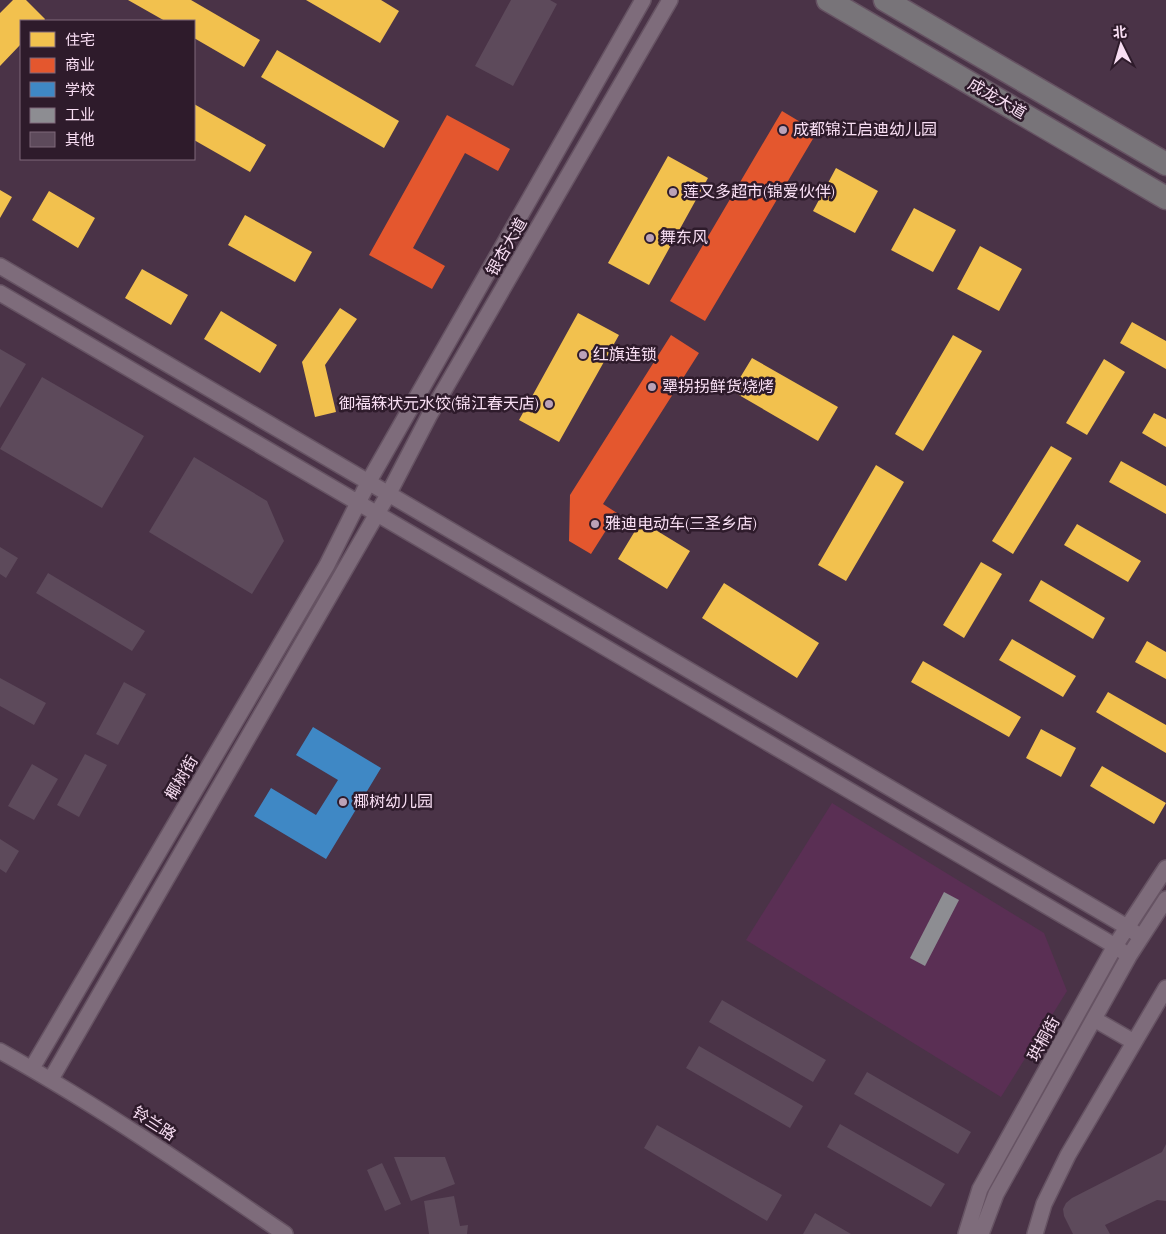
<svg xmlns="http://www.w3.org/2000/svg" width="1166" height="1234" font-family="Spectral,'Noto Sans SC',serif">
	<rect width="100%" height="100%" fill="#4a3347"/>
	<path fill="#5a2f54" d="M 832,803 L 1044,933 L 1067,991 L 1001,1097 L 746,940 Z"/>
	<path fill="#f2c14e" d="M 13,0 L 26,0 L 45,19 L 44,21 L 21,21 L 21,44 L 0,66 L 0,13 Z
		M 128,0 L 191,0 L 260,40 L 244,67 L 194,38 L 194,21 L 165,21 Z
		M 306,0 L 381,0 L 399,11 L 380,43 Z
		M 277,50 L 399,121 L 384,148 L 261,77 Z
		M 194,104 L 266,145 L 250,172 L 194,140 Z
		M 668,156 L 708,178 L 649,285 L 608,263 Z
		M 836,168 L 878,191 L 855,233 L 813,211 Z
		M 0,190 L 12,197 L 0,218 Z
		M 49,191 L 95,218 L 78,248 L 32,220 Z
		M 914,208 L 956,230 L 933,272 L 891,250 Z
		M 245,215 L 312,252 L 295,282 L 228,245 Z
		M 980,246 L 1022,269 L 999,311 L 957,289 Z
		M 142,269 L 188,295 L 171,325 L 125,298 Z
		M 340,308 L 357,319 L 325,365 L 336,412 L 315,417 L 302,362 Z
		M 221,311 L 277,345 L 260,373 L 204,339 Z
		M 578,313 L 619,335 L 559,442 L 519,420 Z
		M 1132,322 L 1166,341 L 1166,369 L 1120,343 Z
		M 953,335 L 982,351 L 923,451 L 895,434 Z
		M 752,358 L 838,407 L 818,441 L 732,391 Z
		M 1104,359 L 1125,372 L 1087,435 L 1066,423 Z
		M 1154,413 L 1166,419 L 1166,447 L 1142,433 Z
		M 1051,446 L 1072,458 L 1013,554 L 992,541 Z
		M 1121,461 L 1166,486 L 1166,514 L 1109,482 Z
		M 876,465 L 904,482 L 846,581 L 818,565 Z
		M 641,521 L 690,551 L 667,589 L 618,559 Z
		M 1077,524 L 1141,561 L 1128,582 L 1064,545 Z
		M 981,562 L 1002,574 L 964,638 L 943,625 Z
		M 1041,580 L 1105,618 L 1093,639 L 1029,601 Z
		M 724,583 L 819,643 L 797,678 L 702,618 Z
		M 1012,639 L 1076,676 L 1063,697 L 999,660 Z
		M 1147,641 L 1166,652 L 1166,679 L 1135,662 Z
		M 923,661 L 1021,717 L 1009,737 L 911,682 Z
		M 1108,692 L 1166,725 L 1166,753 L 1096,712 Z
		M 1041,729 L 1076,748 L 1061,777 L 1026,758 Z
		M 1102,766 L 1166,803 L 1154,824 L 1090,786 Z"/>
	<path fill="#e4572e" d="M 782,111 L 817,132 L 705,321 L 670,301 Z
		M 447,115 L 510,149 L 498,171 L 465,153 L 413,248 L 445,266 L 432,289 L 369,255 Z
		M 671,335 L 699,353 L 603,504 L 617,513 L 591,554 L 569,541 L 570,495 Z"/>
	<path fill="#3f88c5" d="M 313,727 L 381,768 L 326,859 L 254,816 L 271,788 L 316,815 L 338,780 L 296,755 Z"/>
	<path fill="#8d8d92" d="M 944,892 L 959,900 L 925,966 L 910,958 Z"/>
	<path fill="#5d4a5b" d="M 511,0 L 550,0 L 557,4 L 513,86 L 475,66 Z
		M 0,349 L 26,364 L 0,408 Z
		M 42,377 L 144,436 L 102,508 L 0,449 Z
		M 194,457 L 267,501 L 284,541 L 252,594 L 149,532 Z
		M 0,547 L 18,558 L 6,578 L 0,574 Z
		M 48,573 L 145,631 L 132,651 L 36,593 Z
		M 0,678 L 46,703 L 34,725 L 0,706 Z
		M 124,682 L 146,694 L 118,745 L 96,734 Z
		M 85,754 L 107,765 L 79,817 L 57,805 Z
		M 32,764 L 58,779 L 34,820 L 8,806 Z
		M 0,839 L 19,851 L 6,873 L 0,869 Z
		M 722,1000 L 826,1060 L 813,1082 L 709,1022 Z
		M 699,1046 L 803,1106 L 790,1128 L 686,1068 Z
		M 867,1072 L 971,1132 L 958,1154 L 854,1094 Z
		M 840,1124 L 945,1184 L 931,1207 L 827,1147 Z
		M 657,1125 L 782,1195 L 767,1221 L 644,1148 Z
		M 1166,1144 L 1166,1201 L 1157,1200 L 1105,1225 L 1110,1234 L 1073,1234 L 1064,1216 L 1063,1209 L 1066,1203 L 1072,1198 L 1162,1152 Z
		M 394,1157 L 445,1157 L 455,1184 L 411,1201 Z
		M 382,1163 L 401,1204 L 385,1211 L 367,1170 Z
		M 454,1196 L 460,1226 L 468,1225 L 467,1234 L 429,1234 L 424,1201 Z
		M 815,1213 L 851,1234 L 803,1234 Z"/>
	<g fill="none" stroke-linecap="round" stroke-linejoin="round">
		<defs>
			<path id="minor" d="M 0,266 L 1127,927 L 1141,937
				M 0,293 L 1115,946 L 1129,956
				M 1094,1019 L 1134,1042
				M 0,1051 C 99,1106 192,1170 285,1234
				M 32,1068 L 327,565 L 369,481 L 643,0
				M 51,1079 L 389,493 L 429,416 L 670,0
				M 966,1234 L 980,1189 L 1115,946 L 1166,868
				M 981,1234 L 996,1194 L 1129,956 L 1166,899
				M 1035,1234 L 1044,1204 L 1068,1155 L 1166,988"/>
			<path id="highway" d="M 828,0 L 1166,198
				M 885,0 L 1166,164"/>
		</defs>
		<use href="#minor" stroke="#665363" stroke-width="18"/>
		<use href="#highway" stroke="#665363" stroke-width="25"/>
		<use href="#minor" stroke="#7e6c7b" stroke-width="15"/>
		<use href="#highway" stroke="#787479" stroke-width="22"/>
	</g>
	<g fill="#bba2b7" stroke="#2e1b2b" stroke-width="2">
		<circle cx="783" cy="130" r="5"/>
		<circle cx="673" cy="192" r="5"/>
		<circle cx="650" cy="238" r="5"/>
		<circle cx="583" cy="355" r="5"/>
		<circle cx="652" cy="387" r="5"/>
		<circle cx="549" cy="404" r="5"/>
		<circle cx="595" cy="524" r="5"/>
		<circle cx="343" cy="802" r="5"/>
	</g>
	<g text-anchor="middle" dominant-baseline="central" stroke-width="5" stroke-linejoin="round" paint-order="stroke">
		<g font-size="16" fill="#f8def3" stroke="#2e1b2b">
			<text transform="translate(997 99) rotate(30)">成龙大道</text>
			<text transform="translate(507 247) rotate(-60)">银杏大道</text>
			<text transform="translate(182 778) rotate(-60)">椰树街</text>
			<text transform="translate(1044 1039) rotate(-61)">珙桐街</text>
			<text transform="translate(154 1124) rotate(33)">铃兰路</text>
		</g>
		<g font-size="16" fill="#f8def3" stroke="#2e1b2b" text-anchor="start">
			<text x="793" y="130">成都锦江启迪幼儿园</text>
			<text x="683" y="192">莲又多超市(锦爱伙伴)</text>
			<text x="660" y="238">舞东风</text>
			<text x="593" y="355">红旗连锁</text>
			<text x="662" y="387">犟拐拐鲜货烧烤</text>
			<text x="539" y="404" text-anchor="end">御福箖状元水饺(锦江春天店)</text>
			<text x="605" y="524">雅迪电动车(三圣乡店)</text>
			<text x="353" y="802">椰树幼儿园</text>
		</g>
	</g>
	<rect x="20" y="20" width="175" height="140" fill="#2e1b2b" stroke="#7f697b"/>
	<rect x="30" y="32" width="25" height="15" fill="#f2c14e" stroke="#7f697b"/>
	<text x="65" y="45" font-size="15" fill="#f8def3">住宅</text>
	<rect x="30" y="58" width="25" height="15" fill="#e4572e" stroke="#7f697b"/>
	<text x="65" y="70" font-size="15" fill="#f8def3">商业</text>
	<rect x="30" y="82" width="25" height="15" fill="#3f88c5" stroke="#7f697b"/>
	<text x="65" y="95" font-size="15" fill="#f8def3">学校</text>
	<rect x="30" y="108" width="25" height="15" fill="#8d8d92" stroke="#7f697b"/>
	<text x="65" y="120" font-size="15" fill="#f8def3">工业</text>
	<rect x="30" y="132" width="25" height="15" fill="#5d4a5b" stroke="#7f697b"/>
	<text x="65" y="145" font-size="15" fill="#f8def3">其他</text>
	<g transform="translate(1121 45) rotate(355)" stroke="#2e1b2b" stroke-width="4" paint-order="stroke">
	<path d="M0-4L9 19L0 12L-9 19Z" fill="#f8def3"/>
	<text y="-8" font-size="14" font-weight="bold" text-anchor="middle" fill="#f8def3">北</text>
	</g>
</svg>
